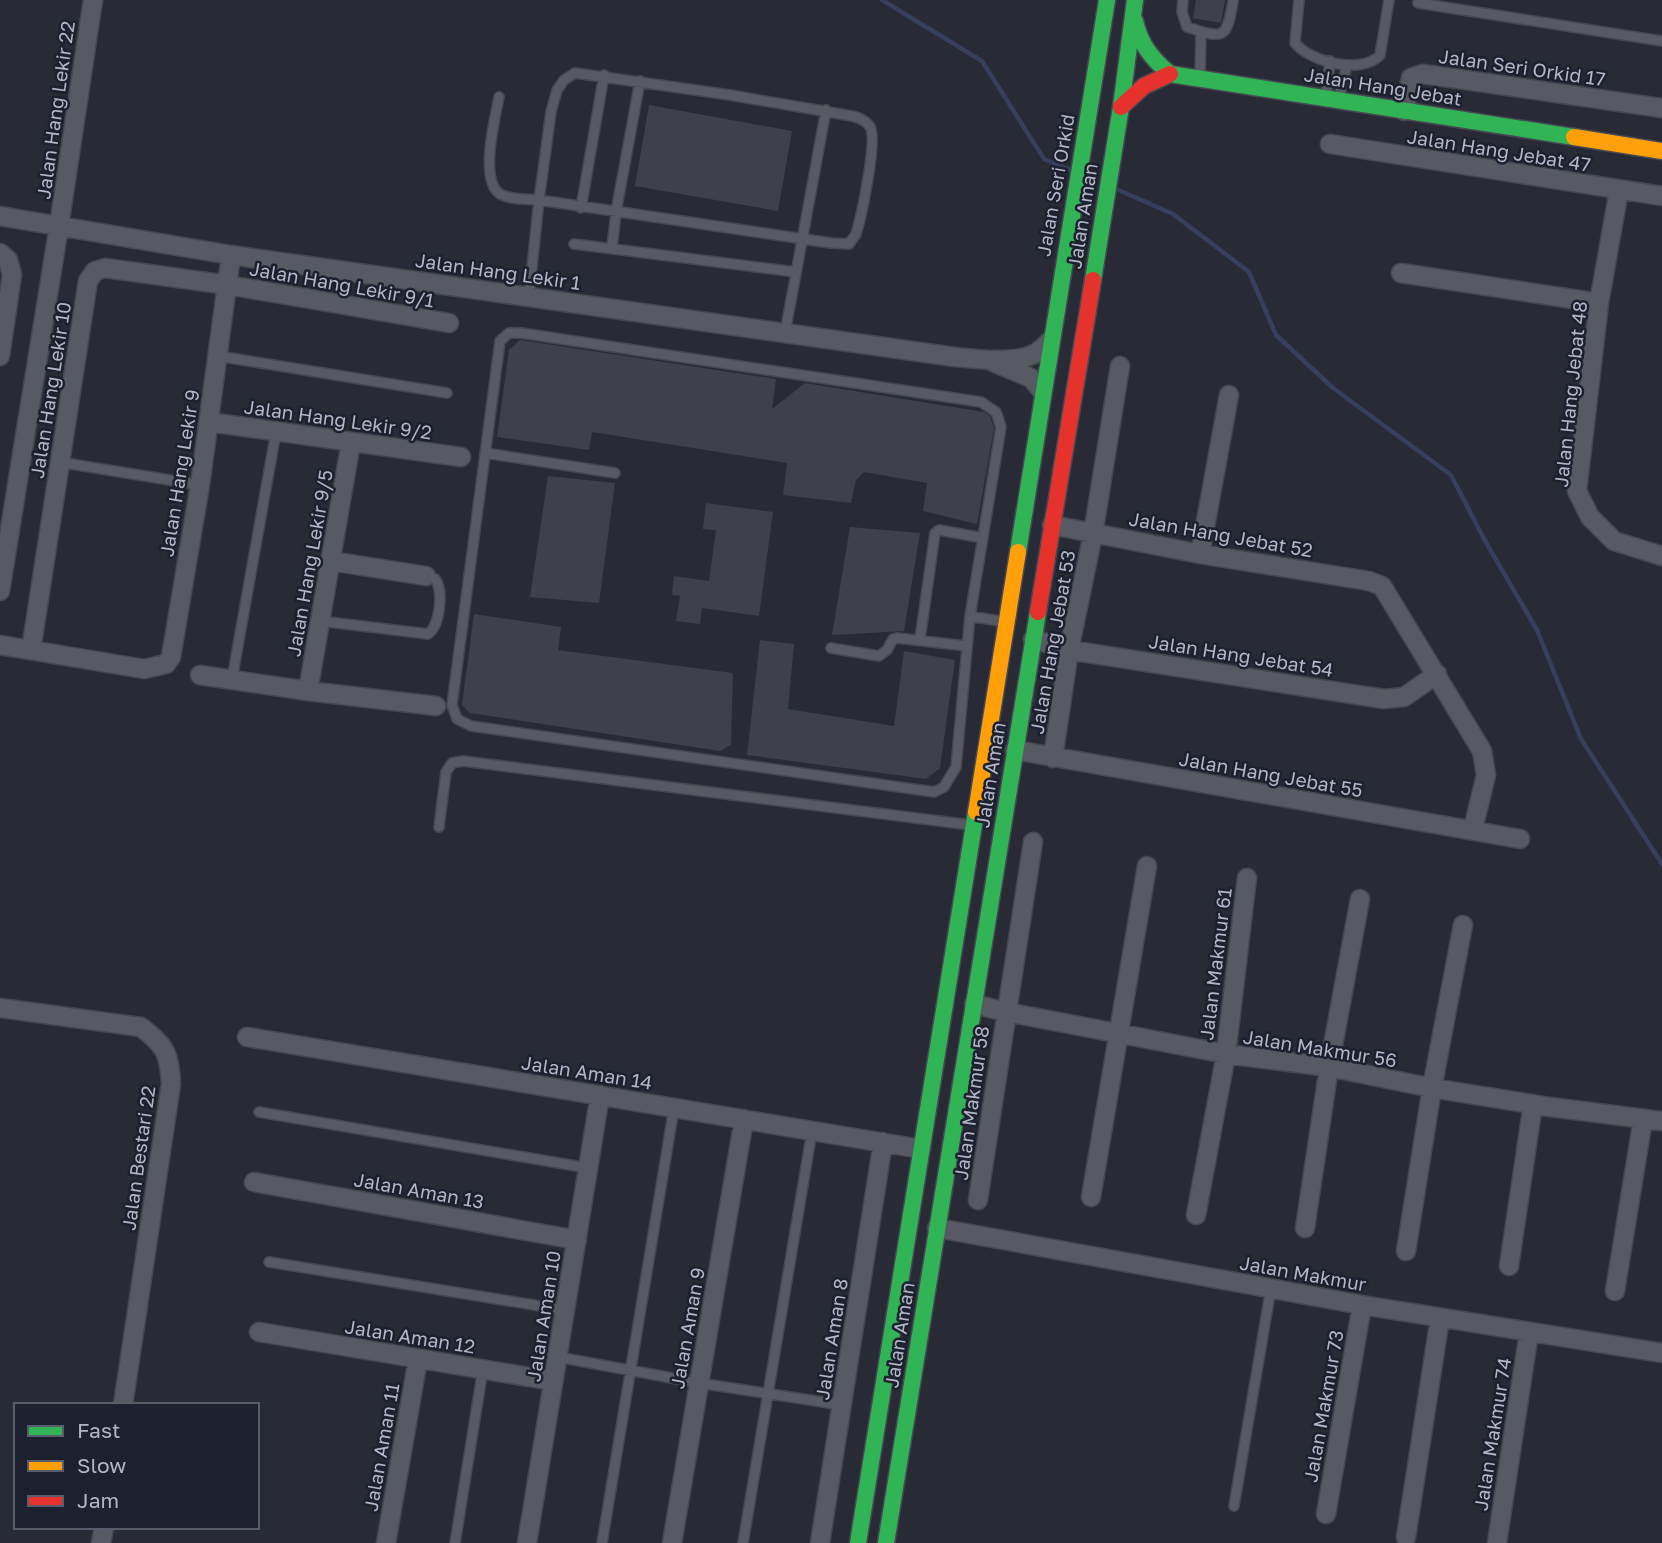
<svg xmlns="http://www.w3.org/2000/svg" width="1662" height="1543" font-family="'Golos Text',sans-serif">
	<rect width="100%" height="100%" fill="#282b35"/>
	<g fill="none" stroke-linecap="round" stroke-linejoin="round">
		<path stroke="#363f5d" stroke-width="4.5" d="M 882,0 L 982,61 L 1044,159 L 1071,170
			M 1114,188 L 1173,214 L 1249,272 L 1276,335 L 1333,388 L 1451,475 L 1484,539 L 1537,630 L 1581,739 L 1662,864"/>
	</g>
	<path fill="#3e404a" d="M 1196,0 L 1225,0 L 1221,23 L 1193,18 Z
		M 649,105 L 792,131 L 778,211 L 635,186 Z
		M 520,340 L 776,379 L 772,409 L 805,383 L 984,412 L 990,416 L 994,428 L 977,524 L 923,511 L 927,483 L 864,472 L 856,480 L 851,503 L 783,495 L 787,463 L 592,432 L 589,450 L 497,437 L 509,350 Z
		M 548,476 L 615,483 L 599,603 L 530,597 Z
		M 706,503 L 773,512 L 759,616 L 702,608 L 700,624 L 676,621 L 680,596 L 672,595 L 674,576 L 709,581 L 716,530 L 703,529 Z
		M 850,527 L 920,533 L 904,631 L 832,635 Z
		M 474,614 L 561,627 L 558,650 L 733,673 L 731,745 L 720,751 L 470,713 L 462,705 Z
		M 760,640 L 794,644 L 788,709 L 894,726 L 904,651 L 955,660 L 940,768 L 926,779 L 747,755 Z"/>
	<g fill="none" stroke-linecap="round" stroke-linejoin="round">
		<defs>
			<path id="lane" d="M 1183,0 L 1182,12 L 1187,27 C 1223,39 1227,40 1233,1
				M 1299,0 L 1295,43 C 1310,62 1362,75 1380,55 L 1389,0
				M 1418,3 L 1662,41
				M 1200,77 L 1201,32
				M 499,97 C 495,119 479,180 500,194 C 510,200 527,199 539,200 L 831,243 L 849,244 L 856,234 C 861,218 878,139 870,127 C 865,119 855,116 846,115 L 730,95 L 575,73 L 564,80 L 557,90 L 551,112 L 539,200 L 529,296
				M 1326,97 L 1330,61
				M 1339,97 L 1347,65
				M 581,208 L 604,75
				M 574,244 L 796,272
				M 612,248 L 616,212 L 640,81
				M 509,333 L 521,333 L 981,402 L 996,412 L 1001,427 L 970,616 L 956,767 L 944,787 L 934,792 L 471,726 L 457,719 L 452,705 L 500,341 Z
				M 785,333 L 826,110
				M 218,356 L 447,393
				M 485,453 L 615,473
				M 59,462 L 200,485
				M 970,616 L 1005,622
				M 320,621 L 428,634 C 440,626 444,590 435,579 L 426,576
				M 920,639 L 935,533 L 939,530 L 983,538
				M 831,648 L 879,656 L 887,650 L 893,639 L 897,638 L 967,646
				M 232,679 L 276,432
				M 439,827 L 446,772 L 452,763 L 463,761 L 971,825
				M 259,1112 L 588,1168
				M 269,1262 L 565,1310
				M 558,1357 L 699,1383 L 842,1405
				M 1234,1506 L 1271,1288
				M 455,1543 L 483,1369
				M 602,1543 L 674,1108
				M 743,1543 L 812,1131"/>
			<path id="street" d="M 1404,111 L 1411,78 L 1423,74 L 1662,108
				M 1330,144 L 1662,196
				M 1619,190 L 1599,303 L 1577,491 L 1590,517 L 1614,541 L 1662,556
				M 0,216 L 231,255 L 955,357 C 976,359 1014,364 1034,354 C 1041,351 1045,345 1051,340
				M 0,253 L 8,260 L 12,275 L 0,356
				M 1401,273 L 1599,303
				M 991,361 L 1031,378 L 1042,391
				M 209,422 L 461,457
				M 1052,525 L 1200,554 L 1369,581 L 1382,586 L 1482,751 L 1486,775 L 1473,829
				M 1200,554 L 1229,395
				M 331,561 L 426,576
				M 0,591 L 59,226 L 93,0
				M 1033,639 L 1069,650 L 1384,699 L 1404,697 L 1437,674
				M 0,645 L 144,669 L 166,664 L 171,657 L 200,485 L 231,255
				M 31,650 L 88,281 L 95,271 L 105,268 L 228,285 L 449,323
				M 200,675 L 308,691 L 436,706
				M 308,691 L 351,442
				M 1015,750 L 1520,839
				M 1053,758 L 1069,650 L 1093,534 L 1120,366
				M 974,1004 L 1006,1012 L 1226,1054 L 1329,1067 L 1432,1088 L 1550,1107 L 1662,1121
				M 0,1008 L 141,1027 C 166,1047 169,1052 171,1084 L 123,1405
				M 247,1037 L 921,1149
				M 254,1182 L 577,1240
				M 1091,1197 L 1147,866
				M 978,1200 L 1033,842
				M 1196,1215 L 1226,1054 L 1247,878
				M 937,1228 L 1362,1305 L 1662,1353
				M 1305,1228 L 1329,1067 L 1360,899
				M 1406,1251 L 1432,1088 L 1463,925
				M 1509,1266 L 1533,1104
				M 1615,1291 L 1643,1119
				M 259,1332 L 553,1381
				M 1326,1514 L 1362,1305
				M 1406,1537 L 1440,1318
				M 101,1543 L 104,1527
				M 386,1543 L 418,1359
				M 527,1543 L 600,1095
				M 672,1543 L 744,1119
				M 820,1543 L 883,1142
				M 1497,1543 L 1529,1332"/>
			<path id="fast" d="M 1135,21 C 1140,44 1152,59 1170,74 L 1574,137
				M 1093,280 L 1121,107 L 1135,0
				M 1018,552 L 1107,0
				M 858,1543 L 976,812
				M 886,1543 L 1038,612"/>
			<path id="slow" d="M 1574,137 L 1662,151
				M 976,812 L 1018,552"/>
			<path id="jam" d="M 1121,107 L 1144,86 L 1170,74
				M 1038,612 L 1093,280"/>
		</defs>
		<use href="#lane" stroke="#46484f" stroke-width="12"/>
		<use href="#street" stroke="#46484f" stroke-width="21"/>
		<use href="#fast" stroke="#464852" stroke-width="19"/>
		<use href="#slow" stroke="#464852" stroke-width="19"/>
		<use href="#jam" stroke="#464852" stroke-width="19"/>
		<use href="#lane" stroke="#585a63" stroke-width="9"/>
		<use href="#street" stroke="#585a63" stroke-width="18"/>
		<use href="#fast" stroke="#30b455" stroke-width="16"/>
		<use href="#slow" stroke="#ff9f0a" stroke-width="16"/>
		<use href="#jam" stroke="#e5322d" stroke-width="16"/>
	</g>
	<g text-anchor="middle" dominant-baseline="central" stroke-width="5" stroke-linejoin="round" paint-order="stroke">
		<g font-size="19" fill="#b2b6c6" stroke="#1c202f">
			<text transform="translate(1522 67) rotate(8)">Jalan Seri Orkid 17</text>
			<text transform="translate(1383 86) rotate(9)">Jalan Hang Jebat</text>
			<text transform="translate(55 110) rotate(-82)">Jalan Hang Lekir 22</text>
			<text transform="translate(1499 150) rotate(9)">Jalan Hang Jebat 47</text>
			<text transform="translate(1055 185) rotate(-80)">Jalan Seri Orkid</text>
			<text transform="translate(1082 216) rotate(-81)">Jalan Aman</text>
			<text transform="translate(498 271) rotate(8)">Jalan Hang Lekir 1</text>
			<text transform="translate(342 284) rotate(10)">Jalan Hang Lekir 9/1</text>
			<text transform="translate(50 390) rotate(-81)">Jalan Hang Lekir 10</text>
			<text transform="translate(1570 394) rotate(-84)">Jalan Hang Jebat 48</text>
			<text transform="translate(338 419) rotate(8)">Jalan Hang Lekir 9/2</text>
			<text transform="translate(179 473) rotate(-81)">Jalan Hang Lekir 9</text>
			<text transform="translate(1221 534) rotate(10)">Jalan Hang Jebat 52</text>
			<text transform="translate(309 563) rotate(-80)">Jalan Hang Lekir 9/5</text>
			<text transform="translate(1052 642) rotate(-80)">Jalan Hang Jebat 53</text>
			<text transform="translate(1241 655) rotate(9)">Jalan Hang Jebat 54</text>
			<text transform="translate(1271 774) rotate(10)">Jalan Hang Jebat 55</text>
			<text transform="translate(990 775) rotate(-81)">Jalan Aman</text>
			<text transform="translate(1215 964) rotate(-83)">Jalan Makmur 61</text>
			<text transform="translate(1320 1048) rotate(9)">Jalan Makmur 56</text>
			<text transform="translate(587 1072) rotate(9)">Jalan Aman 14</text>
			<text transform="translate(971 1103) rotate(-82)">Jalan Makmur 58</text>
			<text transform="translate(138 1158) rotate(-82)">Jalan Bestari 22</text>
			<text transform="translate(419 1190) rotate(10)">Jalan Aman 13</text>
			<text transform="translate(1303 1273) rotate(10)">Jalan Makmur</text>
			<text transform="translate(543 1316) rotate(-81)">Jalan Aman 10</text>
			<text transform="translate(687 1328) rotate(-80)">Jalan Aman 9</text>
			<text transform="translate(899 1335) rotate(-81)">Jalan Aman</text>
			<text transform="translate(410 1336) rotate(9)">Jalan Aman 12</text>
			<text transform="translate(831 1339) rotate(-81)">Jalan Aman 8</text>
			<text transform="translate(1323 1406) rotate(-80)">Jalan Makmur 73</text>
			<text transform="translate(1492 1434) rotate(-81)">Jalan Makmur 74</text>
			<text transform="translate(381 1447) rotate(-80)">Jalan Aman 11</text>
		</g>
	</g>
	<rect x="14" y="1403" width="245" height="126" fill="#1c202f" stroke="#585c6b" stroke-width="2"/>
	<rect x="28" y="1426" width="35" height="10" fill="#30b455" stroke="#585c6b" stroke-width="2"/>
	<text x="77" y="1438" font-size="21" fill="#b2b6c6">Fast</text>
	<rect x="28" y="1461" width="35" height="10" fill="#ff9f0a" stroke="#585c6b" stroke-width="2"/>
	<text x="77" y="1473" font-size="21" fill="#b2b6c6">Slow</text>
	<rect x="28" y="1496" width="35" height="10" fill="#e5322d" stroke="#585c6b" stroke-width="2"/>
	<text x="77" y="1508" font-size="21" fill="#b2b6c6">Jam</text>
</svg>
